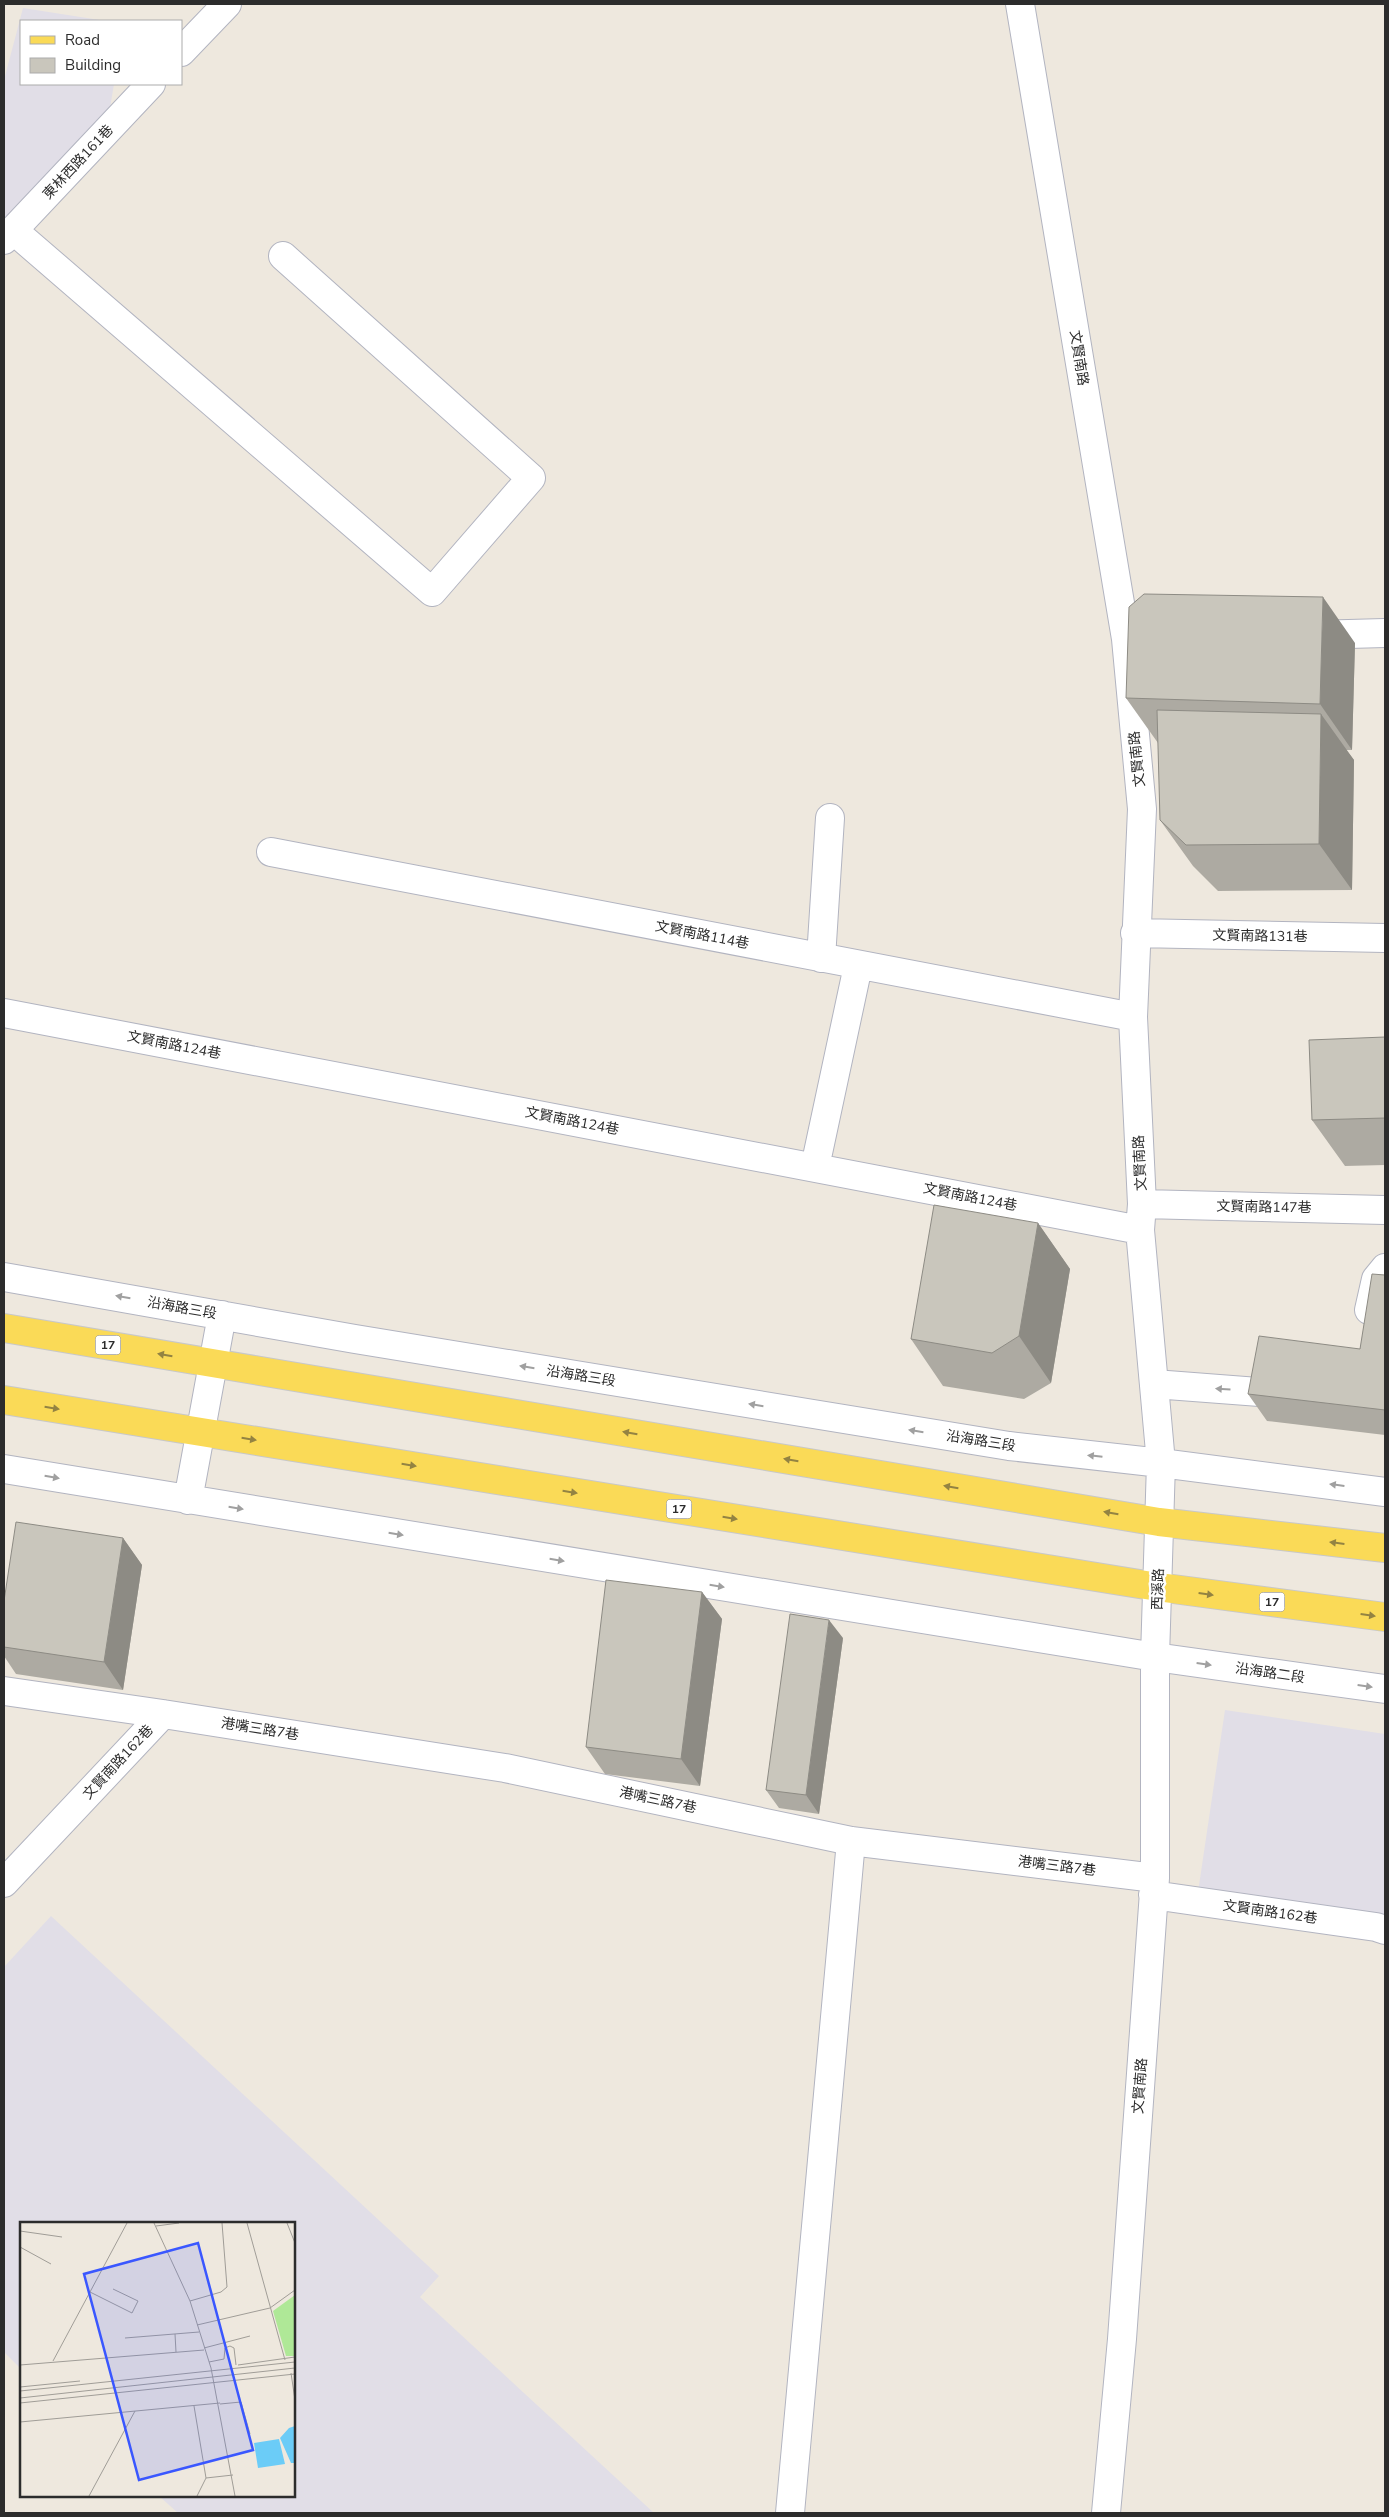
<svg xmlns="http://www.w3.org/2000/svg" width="1389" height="2517" font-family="'Nunito Sans','Noto Sans TC',sans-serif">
	<rect width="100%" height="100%" fill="#eee8de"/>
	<path fill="#e1dee7" d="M 23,8 L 106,21 L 21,21 L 21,84 L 114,84 L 105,138 L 4,220 L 4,80 Z
		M 1225,1710 L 1385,1734 L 1385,1927 L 1197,1899 Z
		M 51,1916 L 439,2276 L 420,2297 L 654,2513 L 178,2513 L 159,2496 L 294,2496 L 294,2223 L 21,2223 L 21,2369 L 4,2352 L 4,1967 Z"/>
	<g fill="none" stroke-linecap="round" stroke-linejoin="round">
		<defs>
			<path id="minor" d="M 1020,4 L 1126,639 L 1142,809 L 1133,1017 L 1142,1204 L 1140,1230 L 1161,1463 L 1155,1657 L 1155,1878 L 1122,2339 L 1106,2513
				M 181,52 L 227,4
				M 13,230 L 432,592 L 531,478 L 283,256
				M 4,240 L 151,84
				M 1312,635 L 1385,633
				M 271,852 L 1133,1017
				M 1135,933 L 1385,938
				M 821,958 L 830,818
				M 4,1013 L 1140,1230
				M 815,1167 L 858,966
				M 1142,1204 L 1385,1210
				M 4,1277 L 355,1339 L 1009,1446 L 1161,1463 L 1385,1492
				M 1369,1310 L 1376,1279 L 1385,1268
				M 1154,1384 L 1285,1394
				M 4,1469 L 1155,1657 L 1385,1689
				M 188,1500 L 222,1315
				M 4,1691 L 163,1714 L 505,1768 L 851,1841 L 1155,1878
				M 4,1883 L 163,1714
				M 1153,1895 L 1376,1927 L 1385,1930
				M 790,2513 L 851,1841"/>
			<path id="major" d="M 4,1328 L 1159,1522 L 1385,1548
				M 4,1400 L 1158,1587 L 1385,1617"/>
		</defs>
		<use href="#minor" stroke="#b2b4c0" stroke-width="30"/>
		<use href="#major" stroke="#c8c8c8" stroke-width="30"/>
		<use href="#minor" stroke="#fff" stroke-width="28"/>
		<use href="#major" stroke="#fada57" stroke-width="28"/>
	</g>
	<path fill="#adaaa2" d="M 1355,643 L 1352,750 L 1346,750 L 1354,760 L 1352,890 L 1218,891 L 1193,866 L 1160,820 L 1158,743 L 1126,698 Z
		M 1385,1037 L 1385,1165 L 1345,1166 L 1312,1120 Z
		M 1038,1223 L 1070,1269 L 1051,1383 L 1024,1399 L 943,1386 L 911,1339 Z
		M 1385,1275 L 1385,1435 L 1267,1421 L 1248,1394 L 1360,1349 Z
		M 123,1538 L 142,1565 L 123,1690 L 16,1674 L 4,1656 L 4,1601 Z
		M 702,1592 L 722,1619 L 700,1786 L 605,1774 L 586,1747 Z
		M 843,1638 L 819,1814 L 779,1808 L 766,1790 Z"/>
	<path fill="#8d8b84" d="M 1323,597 L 1355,643 L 1352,750 L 1320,704 Z
		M 1321,714 L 1354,760 L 1352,890 L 1319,844 Z
		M 1038,1223 L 1070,1269 L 1051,1383 L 1019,1336 Z
		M 123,1538 L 142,1565 L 123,1690 L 104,1662 Z
		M 702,1592 L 722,1619 L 700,1786 L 681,1759 Z
		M 829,1620 L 843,1638 L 819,1814 L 806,1795 Z"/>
	<path fill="#c9c6bc" stroke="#8d8b84" d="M 1144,594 L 1323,597 L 1320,704 L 1126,698 L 1129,607 Z
		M 1157,710 L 1321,714 L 1319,844 L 1186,845 L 1160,820 Z
		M 1385,1037 L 1385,1118 L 1312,1120 L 1309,1040 Z
		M 934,1205 L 1038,1223 L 1019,1336 L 992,1353 L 911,1339 Z
		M 1372,1274 L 1385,1275 L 1385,1410 L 1248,1394 L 1259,1336 L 1360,1349 Z
		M 16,1522 L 123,1538 L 104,1662 L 4,1647 L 4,1601 Z
		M 606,1580 L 702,1592 L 681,1759 L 586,1747 Z
		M 790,1614 L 829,1620 L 806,1795 L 766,1790 Z"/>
	<defs><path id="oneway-solid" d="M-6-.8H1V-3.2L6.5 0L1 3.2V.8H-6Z" transform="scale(1.25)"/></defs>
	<g fill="#a0a0a0">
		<use href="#oneway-solid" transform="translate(123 1297) rotate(-170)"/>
		<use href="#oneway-solid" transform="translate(527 1367) rotate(-171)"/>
		<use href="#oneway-solid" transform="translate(1223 1389) rotate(-176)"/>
		<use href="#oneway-solid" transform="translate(756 1405) rotate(-171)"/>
		<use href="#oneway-solid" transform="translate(916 1431) rotate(-171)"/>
		<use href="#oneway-solid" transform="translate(1095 1456) rotate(-174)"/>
		<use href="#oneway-solid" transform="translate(52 1477) rotate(10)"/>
		<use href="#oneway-solid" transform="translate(1337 1485) rotate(-173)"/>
		<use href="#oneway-solid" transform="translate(236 1508) rotate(9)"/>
		<use href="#oneway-solid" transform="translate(396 1534) rotate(9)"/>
		<use href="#oneway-solid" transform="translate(557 1560) rotate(9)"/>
		<use href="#oneway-solid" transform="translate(717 1586) rotate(9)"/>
		<use href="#oneway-solid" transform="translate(1204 1664) rotate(8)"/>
		<use href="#oneway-solid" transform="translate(1365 1686) rotate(8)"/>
	</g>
	<g fill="#938342">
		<use href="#oneway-solid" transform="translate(165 1355) rotate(-170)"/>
		<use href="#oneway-solid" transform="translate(52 1408) rotate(9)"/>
		<use href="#oneway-solid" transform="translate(630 1433) rotate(-170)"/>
		<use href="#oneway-solid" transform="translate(249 1439) rotate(9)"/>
		<use href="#oneway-solid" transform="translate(791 1460) rotate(-170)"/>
		<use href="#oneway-solid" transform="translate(409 1465) rotate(9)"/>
		<use href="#oneway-solid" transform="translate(951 1487) rotate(-170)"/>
		<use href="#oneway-solid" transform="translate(570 1492) rotate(9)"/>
		<use href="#oneway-solid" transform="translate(1111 1513) rotate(-170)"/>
		<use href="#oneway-solid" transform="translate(730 1518) rotate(9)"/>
		<use href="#oneway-solid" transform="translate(1337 1543) rotate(-173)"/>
		<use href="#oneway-solid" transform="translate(1206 1594) rotate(8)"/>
		<use href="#oneway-solid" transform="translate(1368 1615) rotate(8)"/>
	</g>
	<g text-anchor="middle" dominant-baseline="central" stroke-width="5" stroke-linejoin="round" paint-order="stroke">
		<g fill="#fff" stroke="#6b6b6b" stroke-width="1">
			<rect x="95.5" y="1335.5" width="25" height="19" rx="4"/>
			<rect x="666.5" y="1499.5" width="25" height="19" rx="4"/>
			<rect x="1259.5" y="1592.5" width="25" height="19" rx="4"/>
		</g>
		<g font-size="12" font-weight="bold" fill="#2c2c2c">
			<text x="108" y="1345">17</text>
			<text x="679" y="1509">17</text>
			<text x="1272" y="1602">17</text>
		</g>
		<g font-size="14" fill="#2c2c2c" stroke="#fff">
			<text transform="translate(78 162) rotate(-47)">東林西路161巷</text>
			<text transform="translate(1079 358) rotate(81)">文賢南路</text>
			<text transform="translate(1137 759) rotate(-96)">文賢南路</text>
			<text transform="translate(702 935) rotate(11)">文賢南路114巷</text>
			<text transform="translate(1260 936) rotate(1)">文賢南路131巷</text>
			<text transform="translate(174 1045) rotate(11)">文賢南路124巷</text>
			<text transform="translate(572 1121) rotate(11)">文賢南路124巷</text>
			<text transform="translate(1140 1163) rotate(-93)">文賢南路</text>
			<text transform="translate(970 1197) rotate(11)">文賢南路124巷</text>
			<text transform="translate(1264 1207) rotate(1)">文賢南路147巷</text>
			<text transform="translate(182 1308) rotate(10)">沿海路三段</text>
			<text transform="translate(581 1376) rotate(9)">沿海路三段</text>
			<text transform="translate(981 1441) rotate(9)">沿海路三段</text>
			<text transform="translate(1158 1589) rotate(-88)">西溪路</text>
			<text transform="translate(1270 1673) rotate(8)">沿海路二段</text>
			<text transform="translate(260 1729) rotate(9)">港嘴三路7巷</text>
			<text transform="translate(118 1762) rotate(-47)">文賢南路162巷</text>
			<text transform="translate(658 1800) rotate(12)">港嘴三路7巷</text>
			<text transform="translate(1057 1866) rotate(7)">港嘴三路7巷</text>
			<text transform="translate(1270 1912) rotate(8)">文賢南路162巷</text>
			<text transform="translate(1140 2086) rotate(-86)">文賢南路</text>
		</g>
	</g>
	<g transform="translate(20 2222)">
		<rect width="275" height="275" fill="#eee8de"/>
		<path d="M 275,73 L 275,134 L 266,134 L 253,89 Z" fill="#afe897"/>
		<path d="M 275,204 L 275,241 L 271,241 L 260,216 L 269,206 ZM 259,217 L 265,242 L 238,246 L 234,221 Z" fill="#6bccf7"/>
		<path fill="none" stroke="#a09d97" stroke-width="1" d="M 134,1 L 170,79 L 191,146 L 215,274M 227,1 L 265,138M 267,1 L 275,21M 136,4 L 159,1M 0,9 L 42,15M 0,25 L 31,42M 70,70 L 112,91 L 118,79 L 93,67M 170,79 L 201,70 L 207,65 L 202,1M 177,103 L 250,86 L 275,68M 155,112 L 156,130M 105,116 L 179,110M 184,126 L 230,114M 33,139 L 107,1M 189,140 L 204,137 L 205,126 L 210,124 L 214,126 L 216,143M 0,143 L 184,128M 218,143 L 275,135M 271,151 L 275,178M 0,165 L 60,159M 0,169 L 275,140M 0,176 L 275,146M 0,181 L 275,152M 200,182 L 221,180 L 230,212M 174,184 L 186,256M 0,200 L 200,181M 69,274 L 115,189M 177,274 L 186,256 L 213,253"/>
		<path fill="#3a57ff" fill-opacity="0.15" stroke="#3a57ff" stroke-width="2.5" d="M 178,21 L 233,228 L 119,258 L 64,52 Z"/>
		<rect width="275" height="275" fill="none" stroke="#2c2c2c" stroke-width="2.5"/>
	</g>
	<rect width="1389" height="2517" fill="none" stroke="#2c2c2c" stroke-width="10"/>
	<rect x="20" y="20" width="162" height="65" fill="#ffffff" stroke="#ababab"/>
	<rect x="30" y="36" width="25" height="8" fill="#fada57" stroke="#ababab"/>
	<text x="65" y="45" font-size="15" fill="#2c2c2c">Road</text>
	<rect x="30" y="58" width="25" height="15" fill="#c9c6bc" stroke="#ababab"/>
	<text x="65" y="70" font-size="15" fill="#2c2c2c">Building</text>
</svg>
